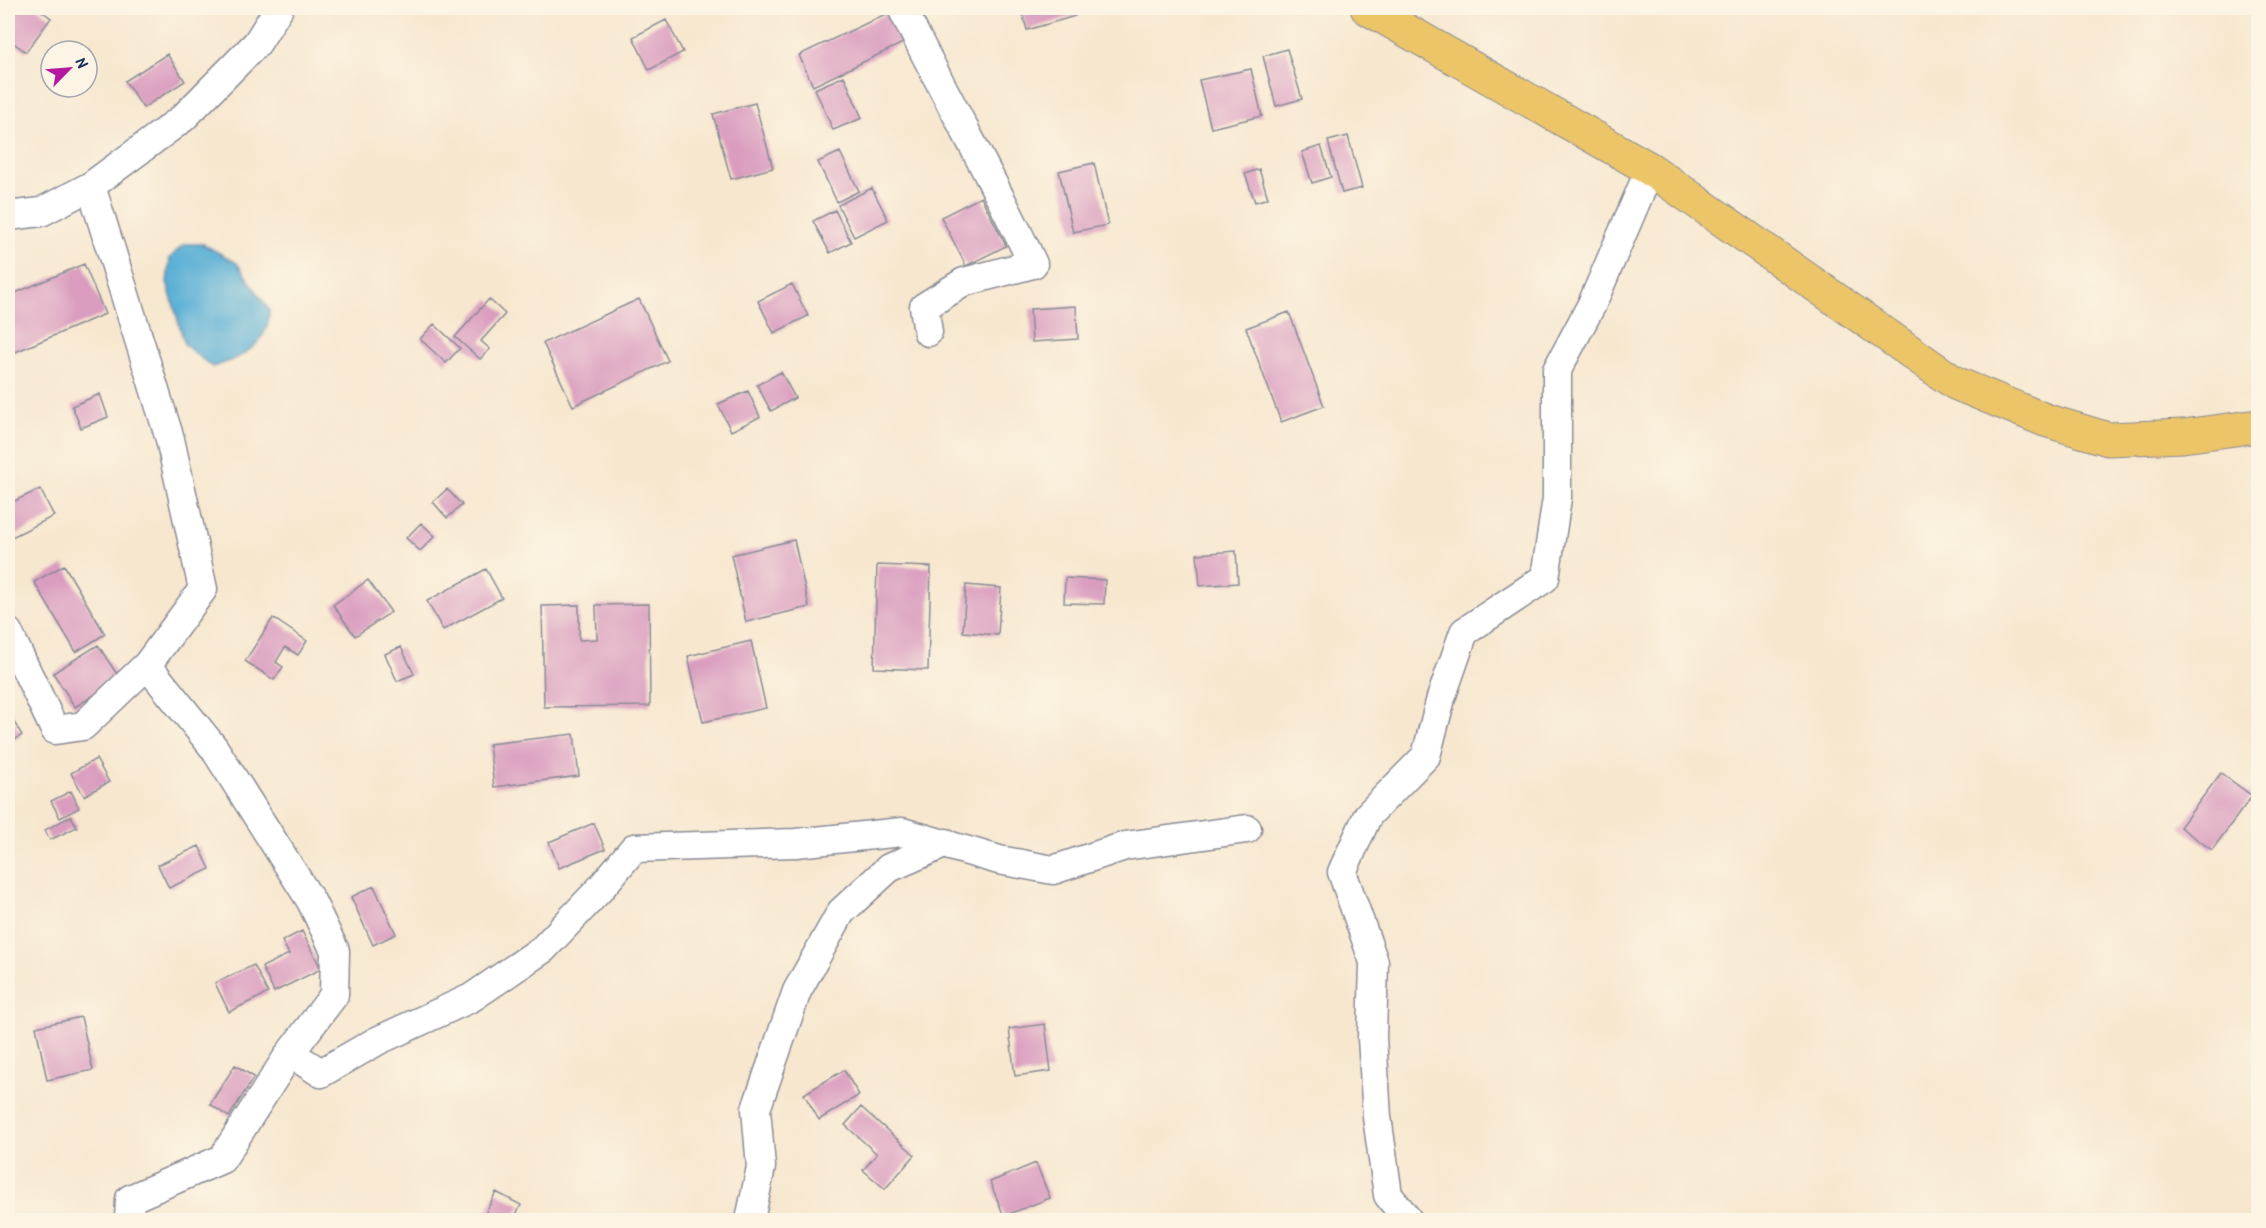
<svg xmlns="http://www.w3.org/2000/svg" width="2266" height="1228" font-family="'Patrick Hand',sans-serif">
	<rect width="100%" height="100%" fill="#fcf5e5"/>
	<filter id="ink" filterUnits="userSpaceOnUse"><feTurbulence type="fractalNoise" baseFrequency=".0167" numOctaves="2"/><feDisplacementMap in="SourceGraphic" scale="12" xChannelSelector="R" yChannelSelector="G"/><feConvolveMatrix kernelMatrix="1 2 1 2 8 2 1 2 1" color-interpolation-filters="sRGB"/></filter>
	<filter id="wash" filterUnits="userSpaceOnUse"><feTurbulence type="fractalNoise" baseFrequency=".008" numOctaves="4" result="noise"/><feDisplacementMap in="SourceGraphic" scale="24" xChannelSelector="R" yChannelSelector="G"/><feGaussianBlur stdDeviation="1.35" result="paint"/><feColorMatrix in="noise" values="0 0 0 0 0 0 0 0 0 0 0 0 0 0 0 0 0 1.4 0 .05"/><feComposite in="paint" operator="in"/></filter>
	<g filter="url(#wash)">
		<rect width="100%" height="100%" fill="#f7e7cf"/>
		<path fill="#58afd5" stroke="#3a6f9a" stroke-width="1.5" d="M 184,244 L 203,244 L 237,263 L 269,310 C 268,316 269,324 266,329 C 256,352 233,361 212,367 L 185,345 L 167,282 L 170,258 Z"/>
		<g id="blocks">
			<path fill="#da9dbf" d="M 8,8 L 37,8 L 51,18 L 26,52 L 8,39 Z
				M 1021,8 L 1073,8 L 1075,16 L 1027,30 Z
				M 888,13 L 903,43 L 813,86 L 799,55 Z
				M 666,20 L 683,52 L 649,70 L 633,37 Z
				M 1287,49 L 1302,99 L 1276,106 L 1263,56 Z
				M 167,54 L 185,81 L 143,108 L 125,81 Z
				M 1251,69 L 1262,116 L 1211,128 L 1199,80 Z
				M 844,76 L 862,118 L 833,130 L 815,89 Z
				M 755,103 L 773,168 L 731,179 L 713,114 Z
				M 1348,136 L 1362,188 L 1342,193 L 1328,141 Z
				M 1321,146 L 1331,177 L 1312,183 L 1302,152 Z
				M 840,152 L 859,191 L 837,202 L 818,162 Z
				M 1094,163 L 1108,225 L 1073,232 L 1059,171 Z
				M 1259,169 L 1268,198 L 1255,202 L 1245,174 Z
				M 872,188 L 888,220 L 854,237 L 838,205 Z
				M 981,197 L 1006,246 L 966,266 L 941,217 Z
				M 835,210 L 851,242 L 830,253 L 813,221 Z
				M 84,264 L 105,314 L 8,355 L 8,296 Z
				M 792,284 L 808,316 L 774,333 L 758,301 Z
				M 489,299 L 505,314 L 481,341 L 490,349 L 480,359 L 455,337 Z
				M 639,299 L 668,361 L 573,406 L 543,343 Z
				M 1076,306 L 1078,339 L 1032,342 L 1030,309 Z
				M 1289,312 L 1324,406 L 1281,422 L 1246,328 Z
				M 434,324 L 460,348 L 446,363 L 420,339 Z
				M 781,372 L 795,398 L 771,411 L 757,385 Z
				M 748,391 L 760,417 L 731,431 L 718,404 Z
				M 100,394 L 108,417 L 81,428 L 72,406 Z
				M 40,489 L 54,516 L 8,539 L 8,504 Z
				M 447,489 L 462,505 L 447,518 L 433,502 Z
				M 421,523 L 435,536 L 420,551 L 406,538 Z
				M 794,540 L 809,607 L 746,622 L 731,555 Z
				M 1236,551 L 1238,583 L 1200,586 L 1197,554 Z
				M 64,565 L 105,634 L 76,652 L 34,582 Z
				M 877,565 L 931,567 L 928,670 L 874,668 Z
				M 486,569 L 502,598 L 443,630 L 427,601 Z
				M 1065,578 L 1105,580 L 1104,604 L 1064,603 Z
				M 368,580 L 391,612 L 355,636 L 333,605 Z
				M 966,585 L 1001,588 L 998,635 L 963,632 Z
				M 649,604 L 650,706 L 544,707 L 542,606 L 579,605 L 579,640 L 597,639 L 596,605 Z
				M 273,618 L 307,641 L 298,655 L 285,647 L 276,662 L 283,667 L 274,680 L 245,661 Z
				M 751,641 L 766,708 L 703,722 L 688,656 Z
				M 98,645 L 120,679 L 75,707 L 53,673 Z
				M 401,647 L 414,674 L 397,681 L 385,654 Z
				M 9,714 L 22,735 L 8,744 L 8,715 Z
				M 574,734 L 579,776 L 494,787 L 489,744 Z
				M 96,759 L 109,782 L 84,796 L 71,773 Z
				M 2221,773 L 2252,796 L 2212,850 L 2180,827 Z
				M 71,791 L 79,808 L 60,818 L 51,801 Z
				M 71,816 L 77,827 L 50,840 L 45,830 Z
				M 594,823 L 605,849 L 559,868 L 549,842 Z
				M 199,846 L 210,869 L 169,888 L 158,865 Z
				M 374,886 L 396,934 L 373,945 L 351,897 Z
				M 302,931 L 321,969 L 274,992 L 262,967 L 289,954 L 282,941 Z
				M 254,965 L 268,993 L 229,1012 L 215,983 Z
				M 81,1017 L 93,1070 L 47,1080 L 36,1027 Z
				M 1045,1024 L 1051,1071 L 1015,1076 L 1009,1029 Z
				M 235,1065 L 254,1077 L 229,1117 L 210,1104 Z
				M 844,1070 L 859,1095 L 819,1120 L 804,1094 Z
				M 861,1107 L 915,1155 L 885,1189 L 863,1170 L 877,1154 L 845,1125 Z
				M 1036,1163 L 1050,1198 L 1004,1216 L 990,1182 Z
				M 496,1192 L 521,1205 L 513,1220 L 482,1220 Z"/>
		</g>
	</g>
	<g filter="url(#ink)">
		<use href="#blocks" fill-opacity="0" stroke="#898b96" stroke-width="1.5"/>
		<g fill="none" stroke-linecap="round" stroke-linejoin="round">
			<defs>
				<path id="street" d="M 902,8 C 944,94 992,177 1033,264 L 964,282 L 924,307 L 928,332
					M 8,216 L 41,212 L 91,186 L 183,118 L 257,43 L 279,8
					M 8,632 L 55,730 L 83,726 L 147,665 L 203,589 L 170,439 L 91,186
					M 147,665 L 214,748 L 311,901 L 335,951 L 334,995 L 290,1053
					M 129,1220 L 130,1199 L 222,1159 L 290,1053 L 321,1073 L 377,1041 L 471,998 L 543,949 L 599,890 L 634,848 L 796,843 L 902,832 L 999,860 L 1053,870 L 1125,846 L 1247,829
					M 750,1220 L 761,1167 L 756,1109 L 797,991 L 841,912 L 889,868 L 946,843
					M 1408,1220 L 1388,1195 L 1377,1117 L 1372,1038 L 1374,962 L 1342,872 L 1368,815 L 1426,756 L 1441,698 L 1464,632 L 1545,578 L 1557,498 L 1557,370 L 1592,304 L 1650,169"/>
				<path id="highway" d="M 1367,8 L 1650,169 L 1955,383 L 2045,420 L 2108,439 L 2183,436 L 2258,426"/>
			</defs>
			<use href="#street" stroke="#898b96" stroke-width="31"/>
			<use href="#highway" stroke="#898b96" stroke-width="35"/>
			<use href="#street" stroke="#fff" stroke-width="28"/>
			<use href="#highway" stroke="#ecc569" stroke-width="33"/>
		</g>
	</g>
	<rect width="2266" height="1228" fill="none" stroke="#fcf5e5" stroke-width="30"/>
	<g transform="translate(69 69) rotate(65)"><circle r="28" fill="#fcf5e5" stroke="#a2a6af" stroke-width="1.5"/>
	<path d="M0-4.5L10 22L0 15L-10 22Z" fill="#b5179e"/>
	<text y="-9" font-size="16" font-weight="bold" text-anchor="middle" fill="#1b2f5e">N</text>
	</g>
</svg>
